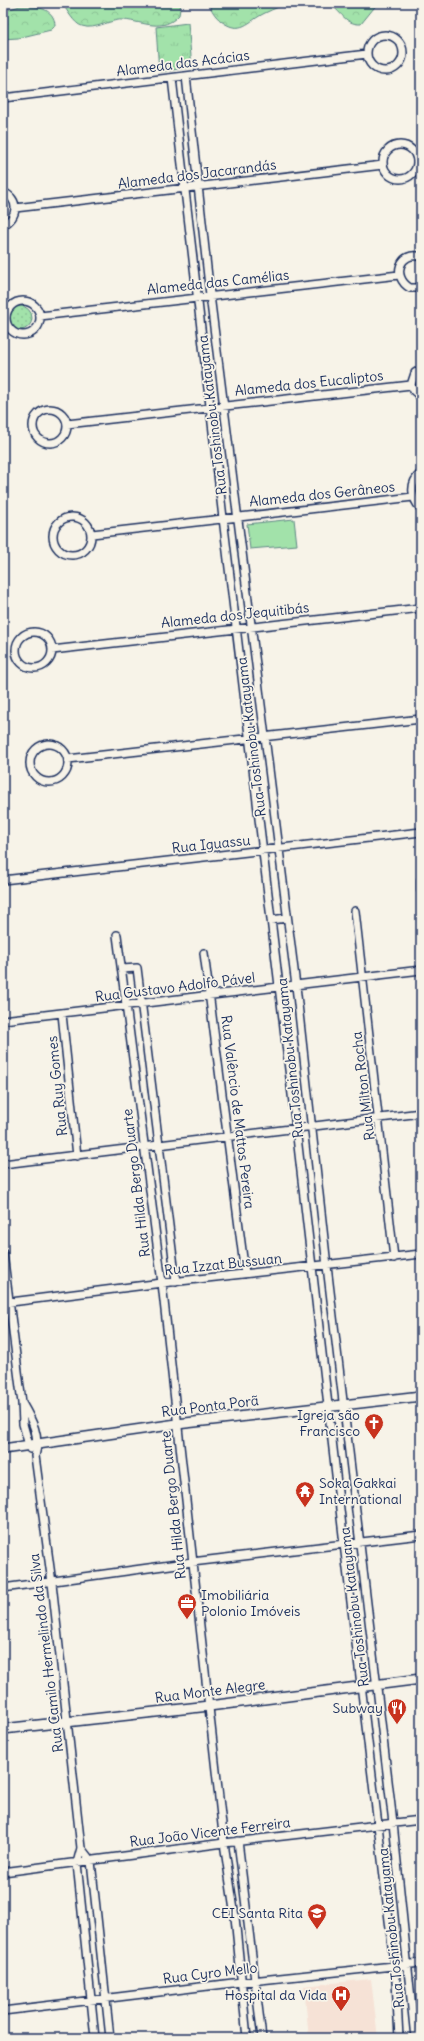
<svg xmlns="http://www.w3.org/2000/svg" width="424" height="2041" font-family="Delius,sans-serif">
	<defs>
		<pattern id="grass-dots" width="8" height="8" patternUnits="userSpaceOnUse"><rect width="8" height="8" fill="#a2e2aa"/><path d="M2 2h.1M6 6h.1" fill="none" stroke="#8bc295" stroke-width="1.8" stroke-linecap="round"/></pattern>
		<pattern id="forest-crowns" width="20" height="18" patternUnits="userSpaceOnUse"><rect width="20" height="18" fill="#a2e2aa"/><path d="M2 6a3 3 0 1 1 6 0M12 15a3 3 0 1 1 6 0" fill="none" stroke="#8bc295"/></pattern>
		<pattern id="park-tufts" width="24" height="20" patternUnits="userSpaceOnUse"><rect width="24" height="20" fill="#a2e2aa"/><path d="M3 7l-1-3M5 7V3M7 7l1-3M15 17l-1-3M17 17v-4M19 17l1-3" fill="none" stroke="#8bc295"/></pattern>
	</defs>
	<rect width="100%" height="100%" fill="#f7f3e8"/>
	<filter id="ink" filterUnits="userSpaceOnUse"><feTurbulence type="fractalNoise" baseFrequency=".025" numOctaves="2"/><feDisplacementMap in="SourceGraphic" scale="8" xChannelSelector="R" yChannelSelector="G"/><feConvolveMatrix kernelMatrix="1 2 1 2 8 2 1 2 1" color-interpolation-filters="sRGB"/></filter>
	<g filter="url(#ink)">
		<path fill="#f6e2d6" d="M 371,1979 L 378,2038 L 309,2038 L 304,1986 Z"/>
		<path fill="url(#grass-dots)" stroke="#5e8884" d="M8 318a12 12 0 1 1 24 0a12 12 0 1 1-24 0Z"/>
		<path fill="url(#forest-crowns)" stroke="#5e8884" d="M 62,3 L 181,3 L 179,15 C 163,33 144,22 124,20 C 112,18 95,31 82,26 C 74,24 67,10 62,3 Z
			M 209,3 L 291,3 C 283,5 273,9 265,13 C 248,21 241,36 221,21 C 215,16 211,10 209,3 Z
			M 326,3 L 378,3 L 361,24 C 343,25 340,7 326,3 Z
			M 20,6 C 34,6 55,7 55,26 L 51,30 L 18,38 L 3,39 L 3,11 Z"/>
		<path fill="url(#park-tufts)" stroke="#5e8884" d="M 188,23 L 192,67 L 159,72 L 156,27 Z"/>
		<path fill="#a2e2aa" stroke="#5e8884" d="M 294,519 L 297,545 L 250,549 L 247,524 Z"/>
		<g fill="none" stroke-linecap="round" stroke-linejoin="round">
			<defs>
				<path id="minor" d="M367 53a18 18 0 1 1 36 0a18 18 0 1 1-36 0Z
					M 186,76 L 210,295 L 296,986 L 327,1266 L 393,1823 L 415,2038
					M 172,78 L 223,518 L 296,1128 L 344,1544 L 378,1825 L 396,1981 L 399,2038
					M 3,98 L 367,54
					M383 162a17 17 0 1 1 34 0a17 17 0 1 1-34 0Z
					M 3,192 C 20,199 18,218 3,225
					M 15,208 L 383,165
					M 421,257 C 400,250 391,277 410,288 L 421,288
					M6 318a17 17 0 1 1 34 0a17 17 0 1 1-34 0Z
					M 40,316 L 399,275
					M 421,369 L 415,373 L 411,385 L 414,391 L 421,397
					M33 426a17 17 0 1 1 34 0a17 17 0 1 1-34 0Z
					M 67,424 L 411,385
					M 421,473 C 409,483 411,498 421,509
					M53 536a19 19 0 1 1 38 0a19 19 0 1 1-38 0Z
					M 92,534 L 413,497
					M16 650a18 18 0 1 1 36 0a18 18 0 1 1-36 0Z
					M 52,650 L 421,608
					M30 763a19 19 0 1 1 38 0a19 19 0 1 1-38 0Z
					M 68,759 L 421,719
					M 3,880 L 421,832
					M 421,880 L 421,890
					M 355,911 L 394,1258
					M 271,920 L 287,918
					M 117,935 L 162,1283 L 224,1843 L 235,1917 L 247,2038
					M 204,953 L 245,1274
					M 122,969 L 137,968 L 176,1282
					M 62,1014 L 77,1156
					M 3,1020 L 421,970
					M 3,1164 L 421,1113
					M 3,1253 L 22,1403 L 23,1424 L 30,1449
					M 3,1303 L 162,1283 L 421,1254
					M 22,1403 C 32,1420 41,1436 35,1456 L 52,1583 L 81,1848 L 77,1863 L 95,2038
					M 3,1588 L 192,1562 L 421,1535
					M 238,1841 L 262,2038
					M 81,1848 L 91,1861 L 110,2038
					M 3,1872 L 224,1843 L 421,1820
					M 3,2011 L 241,1982 L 421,1963"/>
				<path id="tertiary" d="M 3,1449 L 177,1424 L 421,1396
					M 3,1729 L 209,1706 L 421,1679"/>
			</defs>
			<use href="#minor" stroke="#1b2f5e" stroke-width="10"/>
			<use href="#tertiary" stroke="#1b2f5e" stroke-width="12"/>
			<use href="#minor" stroke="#f7f3e8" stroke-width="7"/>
			<use href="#tertiary" stroke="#f7f3e8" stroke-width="9"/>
		</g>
	</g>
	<defs>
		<symbol id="church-pin" viewBox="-11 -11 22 30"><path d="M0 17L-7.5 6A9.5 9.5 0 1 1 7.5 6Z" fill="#c8321e" stroke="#f7f3e8"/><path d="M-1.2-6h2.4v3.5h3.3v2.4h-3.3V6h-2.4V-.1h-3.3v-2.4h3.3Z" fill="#fff"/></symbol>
		<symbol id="temple-pin" viewBox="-11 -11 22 30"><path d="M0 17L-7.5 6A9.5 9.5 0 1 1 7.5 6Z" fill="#c8321e" stroke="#f7f3e8"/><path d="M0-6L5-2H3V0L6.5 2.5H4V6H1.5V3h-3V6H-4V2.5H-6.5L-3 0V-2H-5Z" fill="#fff"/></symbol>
		<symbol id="office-pin" viewBox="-11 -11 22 30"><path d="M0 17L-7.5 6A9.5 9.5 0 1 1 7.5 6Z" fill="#c8321e" stroke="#f7f3e8"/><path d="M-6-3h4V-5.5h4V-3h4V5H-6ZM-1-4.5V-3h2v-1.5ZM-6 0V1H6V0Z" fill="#fff"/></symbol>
		<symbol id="restaurant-pin" viewBox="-11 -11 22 30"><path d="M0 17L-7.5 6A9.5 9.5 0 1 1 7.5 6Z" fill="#c8321e" stroke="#f7f3e8"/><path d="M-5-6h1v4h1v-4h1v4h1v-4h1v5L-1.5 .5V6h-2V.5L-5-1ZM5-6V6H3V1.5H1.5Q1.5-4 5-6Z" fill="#fff"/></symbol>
		<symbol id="school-pin" viewBox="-11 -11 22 30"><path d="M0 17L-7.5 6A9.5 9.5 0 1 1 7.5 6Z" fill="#c8321e" stroke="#f7f3e8"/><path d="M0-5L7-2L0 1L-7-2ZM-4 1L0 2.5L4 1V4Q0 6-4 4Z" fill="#fff"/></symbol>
		<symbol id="hospital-pin" viewBox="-11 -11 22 30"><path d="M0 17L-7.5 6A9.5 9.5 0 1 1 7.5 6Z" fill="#c8321e" stroke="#f7f3e8"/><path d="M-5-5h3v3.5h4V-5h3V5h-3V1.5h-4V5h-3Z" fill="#fff"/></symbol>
	</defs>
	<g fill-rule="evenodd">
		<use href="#church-pin" x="363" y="1412" width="22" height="30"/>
		<use href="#temple-pin" x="294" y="1480" width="22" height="30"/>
		<use href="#office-pin" x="176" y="1592" width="22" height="30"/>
		<use href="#restaurant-pin" x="386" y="1697" width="22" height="30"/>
		<use href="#school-pin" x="306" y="1902" width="22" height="30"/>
		<use href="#hospital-pin" x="330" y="1984" width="22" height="30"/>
	</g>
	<g text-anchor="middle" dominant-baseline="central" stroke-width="3.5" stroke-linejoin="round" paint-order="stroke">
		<g font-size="14" fill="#1b2f5e" stroke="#f7f3e8">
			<text transform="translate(183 63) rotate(-7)">Alameda das Acácias</text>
			<text transform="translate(197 174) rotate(-7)">Alameda dos Jacarandás</text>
			<text transform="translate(218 282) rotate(-6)">Alameda das Camélias</text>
			<text transform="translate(309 383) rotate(-6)">Alameda dos Eucaliptos</text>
			<text transform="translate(212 415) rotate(-97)">Rua Toshinobu Katayama</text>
			<text transform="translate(322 494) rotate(-6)">Alameda dos Gerâneos</text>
			<text transform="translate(235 615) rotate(-6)">Alameda dos Jequitibás</text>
			<text transform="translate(251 737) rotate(-97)">Rua Toshinobu Katayama</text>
			<text transform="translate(211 844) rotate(-6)">Rua Iguassu</text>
			<text transform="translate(175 987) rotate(-7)">Rua Gustavo Adolfo Pável</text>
			<text transform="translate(290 1058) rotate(-96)">Rua Toshinobu Katayama</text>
			<text transform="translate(57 1086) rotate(-96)">Rua Ruy Gomes</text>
			<text transform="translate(363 1086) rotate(-97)">Rua Milton Rocha</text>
			<text transform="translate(238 1112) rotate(83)">Rua Valêncio de Mattos Pereira</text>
			<text transform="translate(136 1183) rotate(-97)">Rua Hilda Bergo Duarte</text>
			<text transform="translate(223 1264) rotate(-6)">Rua Izzat Bussuan</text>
			<text transform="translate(210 1406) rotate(-7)">Rua Ponta Porã</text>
			<text transform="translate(173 1505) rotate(-96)">Rua Hilda Bergo Duarte</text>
			<text transform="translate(354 1607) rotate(-97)">Rua Toshinobu Katayama</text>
			<text transform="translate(46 1653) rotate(-97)">Rua Camilo Hermelindo da Silva</text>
			<text transform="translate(210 1691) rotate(-7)">Rua Monte Alegre</text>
			<text transform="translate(210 1832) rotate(-7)">Rua João Vicente Ferreira</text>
			<text transform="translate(391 1928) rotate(-96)">Rua Toshinobu Katayama</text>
			<text transform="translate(210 1973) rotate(-7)">Rua Cyro Mello</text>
		</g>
		<g font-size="14" fill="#1b2f5e" stroke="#f7f3e8" text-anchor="end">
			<text x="360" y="1415">Igreja são<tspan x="360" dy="16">Francisco</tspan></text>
			<text x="319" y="1483" text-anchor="start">Soka Gakkai<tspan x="319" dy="16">International</tspan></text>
			<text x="201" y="1595" text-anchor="start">Imobiliária<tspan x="201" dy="16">Polonio Imóveis</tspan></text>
			<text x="383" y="1708">Subway</text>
			<text x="303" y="1913">CEI Santa Rita</text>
			<text x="327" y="1995">Hospital da Vida</text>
		</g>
	</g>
	<rect width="424" height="2041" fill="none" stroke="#f7f3e8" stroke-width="16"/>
	<rect x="8" y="8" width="408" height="2025" fill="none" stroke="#1b2f5e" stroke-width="1.5" filter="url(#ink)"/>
</svg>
